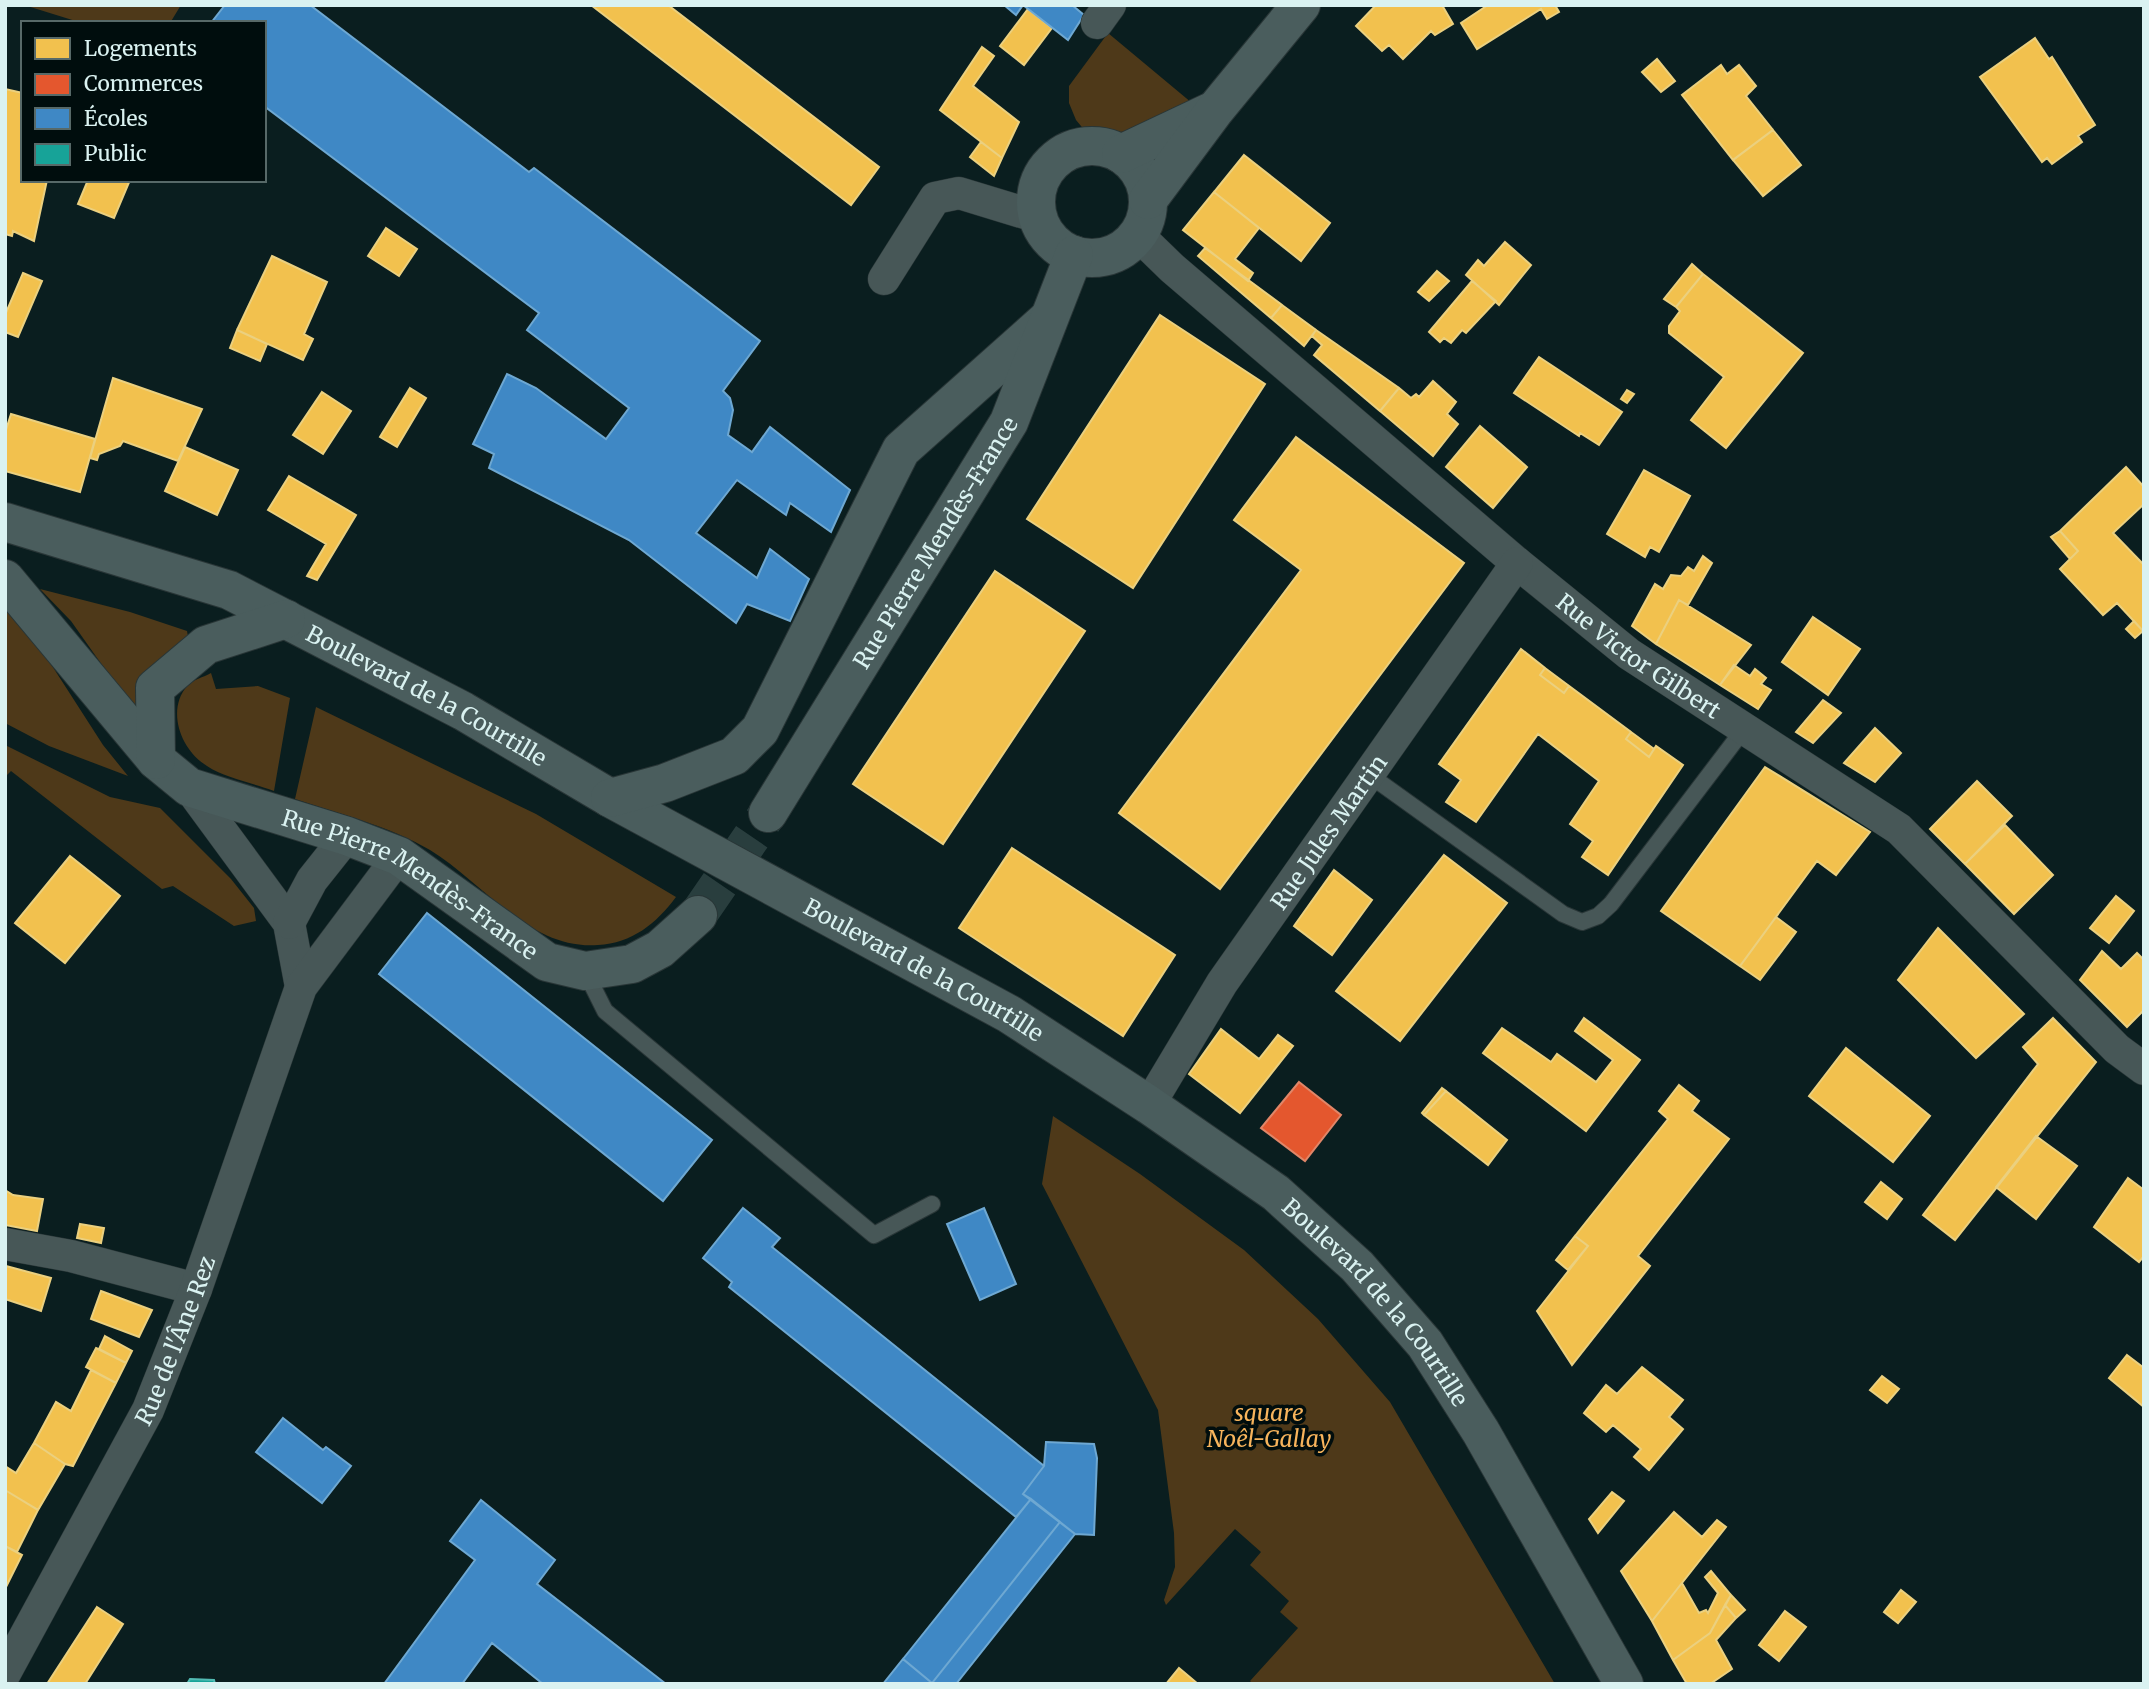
<svg xmlns="http://www.w3.org/2000/svg" width="2149" height="1689" font-family="Merriweather,serif">
	<rect width="100%" height="100%" fill="#0a1e1f"/>
	<path fill="#4e3919" d="M 24,5 L 181,5 L 170,23 L 82,23 Z
		M 1108,33 L 1192,103 L 1140,133 L 1097,136 L 1086,132 L 1076,120 L 1069,103 L 1069,86 Z
		M 40,589 L 130,612 L 187,631 L 189,642 L 143,723 L 71,621 Z
		M 5,607 L 47,658 L 103,745 L 128,776 L 49,746 L 5,723 Z
		M 211,673 L 216,689 L 258,686 L 290,698 L 274,791 C 253,783 225,778 207,766 C 181,750 166,711 187,686 C 192,680 204,677 211,673 Z
		M 316,707 L 536,814 L 676,897 C 656,924 632,943 598,945 C 529,950 484,883 430,850 C 389,826 340,814 295,799 Z
		M 5,745 L 110,797 L 160,808 L 231,879 L 254,908 L 256,921 L 234,926 L 173,886 L 162,889 L 11,771 L 5,777 Z
		M 1053,1116 L 1140,1174 L 1244,1250 L 1318,1319 L 1390,1402 L 1555,1684 L 1253,1684 L 1250,1681 L 1298,1628 L 1280,1612 L 1289,1601 L 1250,1565 L 1261,1552 L 1235,1529 L 1166,1605 L 1164,1600 L 1175,1567 L 1174,1533 L 1158,1410 L 1042,1184 Z"/>
	<path fill="#f2c14e" stroke="#ebd07f" stroke-width="2" d="M 591,5 L 668,5 L 879,167 L 851,205 Z
		M 1376,5 L 1442,5 L 1453,24 L 1435,35 L 1431,31 L 1403,59 L 1389,45 L 1382,51 L 1356,26 Z
		M 1488,5 L 1555,5 L 1559,12 L 1547,19 L 1541,9 L 1477,49 L 1461,23 Z
		M 1028,9 L 1052,28 L 1024,65 L 1000,46 Z
		M 2035,38 L 2049,59 L 2052,57 L 2095,125 L 2078,136 L 2082,142 L 2052,164 L 2047,158 L 2042,162 L 1980,77 Z
		M 982,47 L 994,56 L 973,86 L 1019,122 L 1002,158 L 940,110 Z
		M 1657,59 L 1675,81 L 1661,92 L 1642,72 Z
		M 1721,65 L 1727,74 L 1739,65 L 1756,86 L 1746,96 L 1773,130 L 1733,160 L 1682,95 Z
		M 5,89 L 23,93 L 23,180 L 47,180 L 34,241 L 13,231 L 12,236 L 5,234 Z
		M 1773,130 L 1801,165 L 1763,196 L 1733,160 Z
		M 981,142 L 1002,158 L 994,176 L 970,157 Z
		M 1244,155 L 1330,223 L 1301,261 L 1214,192 Z
		M 88,180 L 130,180 L 114,218 L 78,204 Z
		M 1214,192 L 1259,228 L 1235,259 L 1253,273 L 1248,281 L 1183,230 Z
		M 386,228 L 417,249 L 399,276 L 368,256 Z
		M 1505,242 L 1531,265 L 1499,305 L 1466,275 L 1478,260 L 1484,266 Z
		M 1205,248 L 1282,305 L 1271,318 L 1198,256 Z
		M 272,256 L 327,282 L 304,334 L 313,339 L 303,360 L 237,330 Z
		M 1692,264 L 1703,274 L 1676,307 L 1664,299 Z
		M 1437,271 L 1449,281 L 1429,301 L 1418,292 Z
		M 23,273 L 42,281 L 18,337 L 5,332 L 5,315 Z
		M 1703,274 L 1803,353 L 1726,448 L 1691,420 L 1724,377 L 1669,333 L 1669,326 L 1680,311 L 1676,307 Z
		M 1472,281 L 1496,301 L 1466,333 L 1462,330 L 1451,343 L 1444,338 L 1440,342 L 1429,332 Z
		M 1282,305 L 1316,330 L 1304,346 L 1271,318 Z
		M 1160,315 L 1265,384 L 1133,588 L 1027,519 Z
		M 237,330 L 267,344 L 260,361 L 230,348 Z
		M 1316,330 L 1399,388 L 1380,411 L 1314,355 L 1322,345 L 1312,336 Z
		M 1539,357 L 1622,412 L 1599,445 L 1580,433 L 1579,436 L 1514,393 Z
		M 113,378 L 202,409 L 178,461 L 123,441 L 120,446 L 99,454 L 97,460 L 90,458 Z
		M 1433,381 L 1456,402 L 1447,414 L 1458,424 L 1433,456 L 1380,411 L 1399,388 L 1411,398 L 1416,394 L 1419,397 Z
		M 410,388 L 426,398 L 397,447 L 380,437 Z
		M 1627,390 L 1634,394 L 1627,403 L 1621,399 Z
		M 322,392 L 351,411 L 323,454 L 293,435 Z
		M 11,414 L 95,439 L 80,492 L 5,471 L 5,433 Z
		M 1480,426 L 1527,467 L 1493,508 L 1446,467 Z
		M 1296,437 L 1464,563 L 1220,889 L 1119,813 L 1301,570 L 1234,520 Z
		M 185,447 L 238,470 L 217,515 L 165,491 Z
		M 2126,467 L 2144,487 L 2144,504 L 2113,533 L 2144,565 L 2143,631 L 2117,603 L 2103,615 L 2060,569 L 2078,551 L 2060,531 Z
		M 1644,470 L 1690,496 L 1659,552 L 1650,547 L 1645,557 L 1607,534 Z
		M 289,476 L 356,515 L 317,580 L 307,576 L 326,544 L 268,510 Z
		M 2060,531 L 2078,551 L 2070,559 L 2051,537 Z
		M 1703,556 L 1712,563 L 1688,605 L 1679,600 L 1656,644 L 1632,626 L 1655,584 L 1663,589 L 1671,575 L 1681,576 L 1688,567 L 1694,571 Z
		M 995,571 L 1085,631 L 943,844 L 853,784 Z
		M 1679,600 L 1751,645 L 1720,685 L 1656,644 Z
		M 1813,617 L 1860,649 L 1828,695 L 1782,662 Z
		M 2134,621 L 2143,631 L 2135,638 L 2126,629 Z
		M 1521,649 L 1545,668 L 1540,675 L 1564,693 L 1569,686 L 1631,732 L 1626,739 L 1649,757 L 1656,746 L 1683,765 L 1608,875 L 1582,857 L 1593,841 L 1570,824 L 1599,781 L 1538,734 L 1476,822 L 1446,802 L 1461,780 L 1439,764 Z
		M 1734,665 L 1750,676 L 1755,669 L 1766,678 L 1761,684 L 1771,690 L 1758,709 L 1720,685 Z
		M 1545,668 L 1569,686 L 1564,693 L 1540,675 Z
		M 1823,700 L 1841,713 L 1813,743 L 1796,732 Z
		M 1875,728 L 1901,753 L 1875,782 L 1844,763 Z
		M 1631,732 L 1654,749 L 1649,757 L 1626,739 Z
		M 1765,767 L 1870,832 L 1836,875 L 1817,861 L 1740,966 L 1661,911 Z
		M 1977,781 L 2012,816 L 1965,864 L 1930,829 Z
		M 2005,825 L 2053,875 L 2014,914 L 1965,864 Z
		M 1012,848 L 1175,955 L 1123,1036 L 959,928 Z
		M 1444,855 L 1507,903 L 1400,1041 L 1336,991 Z
		M 70,856 L 120,896 L 65,963 L 15,923 Z
		M 1334,870 L 1372,900 L 1332,955 L 1294,926 Z
		M 2116,896 L 2134,911 L 2109,943 L 2090,928 Z
		M 1776,917 L 1796,932 L 1760,980 L 1740,966 Z
		M 1938,928 L 2024,1014 L 1976,1058 L 1898,980 Z
		M 2102,951 L 2121,969 L 2137,953 L 2144,960 L 2144,1010 L 2127,1027 L 2080,980 Z
		M 1584,1018 L 1640,1060 L 1586,1131 L 1483,1053 L 1502,1028 L 1551,1062 L 1557,1054 L 1596,1082 L 1613,1060 L 1575,1031 Z
		M 2053,1018 L 2096,1062 L 1955,1240 L 1923,1215 L 2038,1064 L 2023,1047 Z
		M 1221,1029 L 1259,1059 L 1278,1035 L 1293,1046 L 1240,1113 L 1189,1074 Z
		M 1846,1048 L 1930,1116 L 1893,1162 L 1809,1096 Z
		M 1679,1085 L 1699,1101 L 1692,1111 L 1729,1139 L 1638,1256 L 1650,1266 L 1572,1365 L 1537,1311 L 1588,1246 L 1575,1236 L 1668,1119 L 1659,1111 Z
		M 1442,1088 L 1446,1091 L 1424,1115 L 1422,1113 Z
		M 1446,1091 L 1507,1140 L 1488,1165 L 1424,1115 Z
		M 2036,1136 L 2077,1166 L 2036,1219 L 1996,1187 Z
		M 2128,1178 L 2144,1190 L 2144,1256 L 2139,1262 L 2094,1227 Z
		M 1881,1182 L 1902,1199 L 1887,1219 L 1865,1202 Z
		M 5,1190 L 13,1195 L 43,1199 L 37,1231 L 5,1225 Z
		M 80,1224 L 104,1228 L 101,1243 L 77,1238 Z
		M 1575,1236 L 1588,1246 L 1568,1270 L 1556,1260 Z
		M 6,1266 L 51,1278 L 41,1311 L 5,1299 Z
		M 101,1291 L 152,1310 L 139,1337 L 91,1319 Z
		M 105,1336 L 132,1351 L 126,1363 L 99,1349 Z
		M 96,1348 L 126,1363 L 116,1383 L 86,1367 Z
		M 2127,1355 L 2144,1368 L 2144,1407 L 2109,1378 Z
		M 1642,1367 L 1683,1400 L 1669,1417 L 1683,1429 L 1649,1470 L 1634,1457 L 1641,1449 L 1613,1425 L 1606,1432 L 1584,1413 L 1606,1385 L 1617,1394 Z
		M 91,1370 L 116,1383 L 73,1466 L 65,1464 L 34,1443 L 56,1402 L 71,1411 Z
		M 1882,1376 L 1899,1389 L 1887,1403 L 1870,1390 Z
		M 34,1443 L 65,1464 L 38,1510 L 5,1490 L 5,1466 L 16,1473 Z
		M 5,1490 L 38,1510 L 17,1552 L 5,1546 Z
		M 1612,1492 L 1624,1501 L 1598,1533 L 1589,1519 Z
		M 1674,1512 L 1702,1537 L 1717,1520 L 1726,1527 L 1652,1621 L 1621,1571 Z
		M 5,1546 L 22,1555 L 5,1589 Z
		M 1711,1571 L 1731,1595 L 1710,1633 L 1673,1660 L 1652,1621 L 1682,1583 L 1699,1613 L 1706,1610 L 1708,1613 L 1718,1593 L 1705,1577 Z
		M 1901,1590 L 1916,1602 L 1898,1623 L 1884,1612 Z
		M 1731,1595 L 1745,1610 L 1736,1618 L 1725,1605 Z
		M 1725,1605 L 1736,1618 L 1716,1640 L 1732,1669 L 1710,1684 L 1687,1684 L 1673,1660 L 1710,1633 Z
		M 97,1607 L 123,1624 L 85,1684 L 47,1684 Z
		M 1785,1611 L 1806,1627 L 1779,1661 L 1759,1645 Z
		M 1179,1668 L 1198,1684 L 1166,1684 Z"/>
	<path fill="#e4572e" stroke="#e18668" stroke-width="2" d="M 1299,1082 L 1341,1115 L 1305,1161 L 1261,1128 Z"/>
	<path fill="#3f88c5" stroke="#6ea8d2" stroke-width="2" d="M 225,5 L 310,5 L 529,172 L 534,168 L 760,341 L 723,391 L 730,398 L 733,410 L 728,435 L 752,452 L 770,427 L 850,490 L 831,532 L 790,503 L 786,515 L 737,480 L 696,533 L 757,578 L 770,549 L 809,579 L 790,621 L 747,604 L 736,623 L 629,540 L 489,468 L 494,454 L 473,444 L 507,374 L 536,388 L 606,439 L 629,408 L 527,330 L 539,313 L 264,106 L 264,23 L 211,23 Z
		M 1004,5 L 1023,5 L 1016,15 Z
		M 1023,5 L 1072,5 L 1084,15 L 1068,40 Z
		M 427,913 L 712,1140 L 663,1201 L 379,974 Z
		M 743,1208 L 780,1238 L 772,1247 L 1044,1466 L 1023,1494 L 1031,1499 L 1016,1517 L 729,1287 L 732,1282 L 703,1258 Z
		M 984,1208 L 1016,1284 L 980,1300 L 947,1224 Z
		M 283,1418 L 323,1450 L 326,1447 L 351,1466 L 322,1503 L 256,1452 Z
		M 1046,1442 L 1094,1444 L 1097,1458 L 1094,1535 L 1075,1534 L 1023,1494 L 1044,1466 Z
		M 1031,1499 L 1060,1522 L 932,1683 L 903,1659 Z
		M 481,1500 L 555,1560 L 537,1584 L 666,1684 L 543,1684 L 492,1643 L 462,1684 L 384,1684 L 475,1560 L 450,1541 Z
		M 1060,1522 L 1075,1534 L 956,1684 L 883,1684 L 903,1659 L 932,1683 Z"/>
	<path fill="#17a398" stroke="#52bbb3" stroke-width="2" d="M 190,1679 L 214,1680 L 215,1684 L 187,1684 Z"/>
	<g fill="none" stroke-linecap="round" stroke-linejoin="round">
		<path stroke="#293e3e" stroke-width="38" stroke-dasharray="38 19" stroke-linecap="butt" d="M 698,915 L 768,813"/>
		<defs>
			<path id="lane" d="M 1368,774 L 1563,914 L 1582,922 L 1598,916 L 1611,904 L 1744,729
				M 585,971 L 605,1011 L 874,1235 L 932,1204"/>
			<g id="street">
				<path d="M 1097,23 L 1110,5"/>
				<path id="s1" d="M 1137,234 L 1172,268 L 1517,563 L 1629,654 L 1899,829 L 2117,1049 L 2144,1069"/>
				<path d="M 884,279 L 935,198 L 959,193 L 1038,217"/>
				<path d="M 189,787 L 289,923 L 301,987"/>
				<path d="M 289,923 L 312,880 L 347,836"/>
				<path id="s2" d="M 1149,1105 L 1222,983 L 1517,563"/>
				<path d="M 5,1244 L 71,1256 L 196,1289"/>
				<path id="s3" d="M 5,1673 L 148,1410 L 196,1289 L 301,987 L 399,856"/>
			</g>
			<g id="secondary">
				<circle cx="1092" cy="202" r="56"/>
				<path d="M 1121,154 L 1210,112"/>
				<path d="M 1148,200 L 1215,110 L 1301,5"/>
				<path id="s4" d="M 5,522 L 229,590 L 463,711 L 610,798 L 1009,1014 L 1149,1105 L 1276,1193 L 1357,1266 L 1425,1344 L 1481,1432 L 1624,1684"/>
				<path id="s5" d="M 5,579 L 156,760 L 189,787 L 347,836 L 399,856 L 547,962 L 585,971 L 632,964 L 660,949 L 698,915"/>
				<path d="M 156,760 L 155,688 L 206,645 L 286,619"/>
				<path d="M 610,798 L 665,783 L 734,756 L 760,730 L 901,450 L 1048,319"/>
				<path id="s6" d="M 768,813 L 1009,422 L 1074,255"/>
			</g>
		</defs>
		<use href="#lane" stroke="#293637" stroke-width="18"/>
		<use href="#street" stroke="#293637" stroke-width="33"/>
		<use href="#secondary" stroke="#293637" stroke-width="40"/>
		<use href="#lane" stroke="#475757" stroke-width="16"/>
		<use href="#street" stroke="#475757" stroke-width="32"/>
		<use href="#secondary" stroke="#4a5d5d" stroke-width="38"/>
	</g>
	<g text-anchor="middle" dominant-baseline="central" stroke-width="7" stroke-linejoin="round" paint-order="stroke">
		<g font-size="23" fill="#daf2f1" stroke="#000d0d">
			<text stroke="none"><textPath href="#s6" startOffset="318">Rue Pierre Mendès-France</textPath></text>
			<text stroke="none"><textPath href="#s1" startOffset="656">Rue Victor Gilbert</textPath></text>
			<text stroke="none"><textPath href="#s4" startOffset="458">Boulevard de la Courtille</textPath></text>
			<text stroke="none"><textPath href="#s2" startOffset="327">Rue Jules Martin</textPath></text>
			<text stroke="none"><textPath href="#s5" startOffset="522">Rue Pierre Mendès-France</textPath></text>
			<text stroke="none"><textPath href="#s4" startOffset="1026">Boulevard de la Courtille</textPath></text>
			<text stroke="none"><textPath href="#s4" startOffset="1592">Boulevard de la Courtille</textPath></text>
			<text stroke="none"><textPath href="#s3" startOffset="374">Rue de l'Âne Rez</textPath></text>
		</g>
		<g font-size="23" font-style="italic" fill="#f7b45c" stroke="#000d0d">
			<text x="1269" y="1412">square<tspan x="1269" dy="26">Noêl-Gallay</tspan></text>
		</g>
	</g>
	<rect width="2149" height="1689" fill="none" stroke="#daf2f1" stroke-width="14"/>
	<rect x="21" y="21" width="245" height="161" fill="#000d0d" stroke="#576968" stroke-width="2"/>
	<rect x="35" y="38" width="35" height="21" fill="#f2c14e" stroke="#576968" stroke-width="2"/>
	<text x="84" y="56" font-size="21" fill="#daf2f1">Logements</text>
	<rect x="35" y="74" width="35" height="21" fill="#e4572e" stroke="#576968" stroke-width="2"/>
	<text x="84" y="91" font-size="21" fill="#daf2f1">Commerces</text>
	<rect x="35" y="108" width="35" height="21" fill="#3f88c5" stroke="#576968" stroke-width="2"/>
	<text x="84" y="126" font-size="21" fill="#daf2f1">Écoles</text>
	<rect x="35" y="144" width="35" height="21" fill="#17a398" stroke="#576968" stroke-width="2"/>
	<text x="84" y="161" font-size="21" fill="#daf2f1">Public</text>
</svg>
